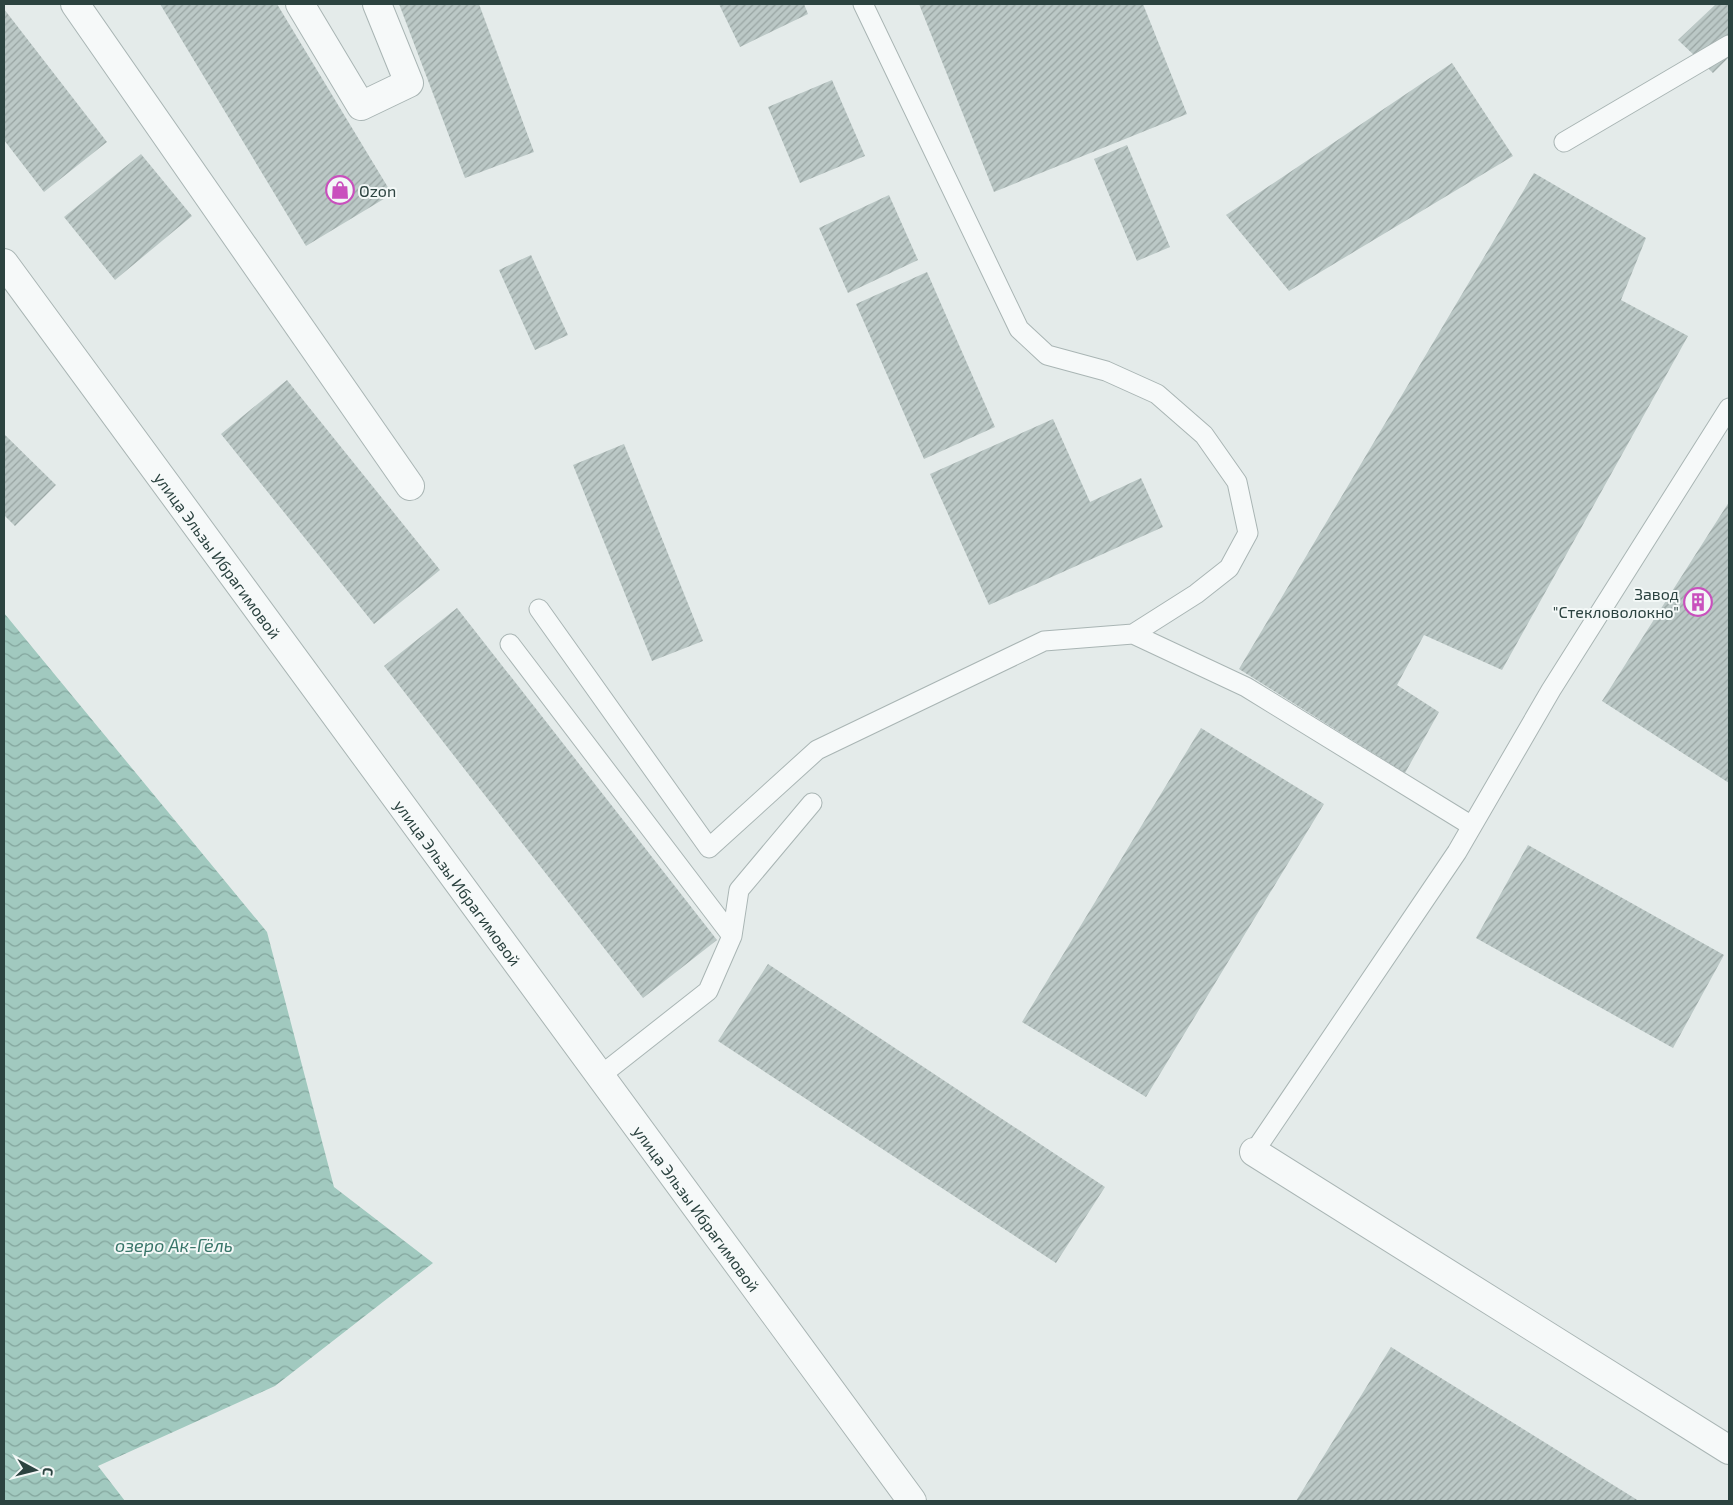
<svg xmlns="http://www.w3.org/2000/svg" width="1733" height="1505" font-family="'Exo 2',sans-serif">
	<defs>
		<pattern id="water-waves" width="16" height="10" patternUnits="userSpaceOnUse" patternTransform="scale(1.25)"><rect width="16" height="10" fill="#a1c9bf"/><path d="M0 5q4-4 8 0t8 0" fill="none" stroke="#83a59d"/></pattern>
		<pattern id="building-hatch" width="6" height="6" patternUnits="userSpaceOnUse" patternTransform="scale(1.25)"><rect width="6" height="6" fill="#bbc8c6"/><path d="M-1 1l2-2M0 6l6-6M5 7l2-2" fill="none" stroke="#98a4a2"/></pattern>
	</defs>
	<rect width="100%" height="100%" fill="#e4ebea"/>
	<path fill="url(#water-waves)" d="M 4,613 L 267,932 L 334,1187 L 433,1263 L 275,1386 L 98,1466 L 125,1501 L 4,1501 Z"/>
	<path fill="url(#building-hatch)" d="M 160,4 L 277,4 L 392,194 L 306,246 Z
		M 399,4 L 479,4 L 534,152 L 465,178 Z
		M 719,4 L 804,4 L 808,14 L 740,47 Z
		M 919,4 L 1143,4 L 1187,114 L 994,192 Z
		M 1716,4 L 1729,4 L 1729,57 L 1713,73 L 1678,40 Z
		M 4,9 L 107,142 L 44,192 L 4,140 Z
		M 1452,63 L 1513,156 L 1289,291 L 1226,215 Z
		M 832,80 L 865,156 L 800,183 L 768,107 Z
		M 1127,145 L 1170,247 L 1137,261 L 1094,159 Z
		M 141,154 L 192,216 L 115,280 L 64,217 Z
		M 1534,173 L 1646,238 L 1621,300 L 1688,336 L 1502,670 L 1424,635 L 1397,685 L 1439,712 L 1405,773 L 1239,669 Z
		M 889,195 L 918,260 L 848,293 L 819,228 Z
		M 531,255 L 568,335 L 535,350 L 499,270 Z
		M 927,272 L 995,427 L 924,459 L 856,304 Z
		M 287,380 L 440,570 L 374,624 L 221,434 Z
		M 1053,419 L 1090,502 L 1141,478 L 1163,527 L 989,605 L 930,474 Z
		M 4,434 L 56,485 L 15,526 L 4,515 Z
		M 624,444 L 703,641 L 652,661 L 573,465 Z
		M 1729,502 L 1729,783 L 1602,701 Z
		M 457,608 L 717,940 L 643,998 L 384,666 Z
		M 1201,728 L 1324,804 L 1146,1097 L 1022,1022 Z
		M 1528,845 L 1724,955 L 1673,1048 L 1476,938 Z
		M 768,964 L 1105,1187 L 1056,1263 L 718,1041 Z
		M 1391,1347 L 1639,1501 L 1296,1501 Z"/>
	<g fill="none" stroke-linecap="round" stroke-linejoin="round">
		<defs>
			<path id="service" d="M 863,4 L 1019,329 L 1047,355 L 1106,371 L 1157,394 L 1204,435 L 1237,482 L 1248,533 L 1229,568 L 1196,594 L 1133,634
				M 1564,142 L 1729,45
				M 539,609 L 709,848 L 817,750 L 1044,641 L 1133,634 L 1246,687 L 1472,826
				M 510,644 L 732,936
				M 600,1076 L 708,991 L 732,936 L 739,890 L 812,803
				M 1254,1152 L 1457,852 L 1551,690 L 1729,408"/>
			<g id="minor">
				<path d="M 75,4 L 410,486"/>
				<path d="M 300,4 L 361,106 L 409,83 L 377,4"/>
				<path id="s1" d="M 4,263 L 912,1501"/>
				<path d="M 1254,1152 L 1729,1450"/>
			</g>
		</defs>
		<use href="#service" stroke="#a9b5b4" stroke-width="21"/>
		<use href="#minor" stroke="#a9b5b4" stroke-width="30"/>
		<use href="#service" stroke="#f6f9f9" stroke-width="19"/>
		<use href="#minor" stroke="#f6f9f9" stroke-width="28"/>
	</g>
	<defs>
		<symbol id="shop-ring" viewBox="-11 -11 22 22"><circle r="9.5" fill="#f3f8f7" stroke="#c950bd" stroke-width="1.5"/><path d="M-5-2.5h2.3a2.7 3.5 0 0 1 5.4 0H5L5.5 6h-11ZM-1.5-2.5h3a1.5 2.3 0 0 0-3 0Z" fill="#c950bd"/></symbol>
		<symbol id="building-ring" viewBox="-11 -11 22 22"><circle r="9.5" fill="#f3f8f7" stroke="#c950bd" stroke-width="1.5"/><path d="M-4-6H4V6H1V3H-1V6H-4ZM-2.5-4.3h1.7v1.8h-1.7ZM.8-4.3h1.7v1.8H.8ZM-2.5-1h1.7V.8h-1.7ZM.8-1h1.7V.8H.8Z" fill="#c950bd"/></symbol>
	</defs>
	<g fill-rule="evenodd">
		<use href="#shop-ring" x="324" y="174" width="32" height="32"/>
		<use href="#building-ring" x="1682" y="586" width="32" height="32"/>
	</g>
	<g text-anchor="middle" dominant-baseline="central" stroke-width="4" stroke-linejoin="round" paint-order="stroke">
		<g font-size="16" fill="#2c4340" stroke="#f3f8f7" text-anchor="start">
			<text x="359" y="190">Ozon</text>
			<text x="1679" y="593" text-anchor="end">Завод<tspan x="1679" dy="18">"Стекловолокно"</tspan></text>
		</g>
		<g font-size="16" fill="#2c4340" stroke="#f3f8f7">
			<text stroke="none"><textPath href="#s1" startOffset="362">улица Эльзы Ибрагимовой</textPath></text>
			<text stroke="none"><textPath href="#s1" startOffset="768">улица Эльзы Ибрагимовой</textPath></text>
			<text stroke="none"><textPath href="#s1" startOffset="1172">улица Эльзы Ибрагимовой</textPath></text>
		</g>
		<g font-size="18" font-style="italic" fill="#387569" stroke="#f3f8f7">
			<text x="174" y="1245">озеро Ак-Гёль</text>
		</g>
	</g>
	<rect width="1733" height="1505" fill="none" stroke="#2c4340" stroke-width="10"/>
	<g transform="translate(35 1470) rotate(97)" stroke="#f3f8f7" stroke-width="4" paint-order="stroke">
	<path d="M0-4L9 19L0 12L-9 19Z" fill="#2c4340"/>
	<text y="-8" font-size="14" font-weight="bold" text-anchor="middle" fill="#2c4340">С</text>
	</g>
</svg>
